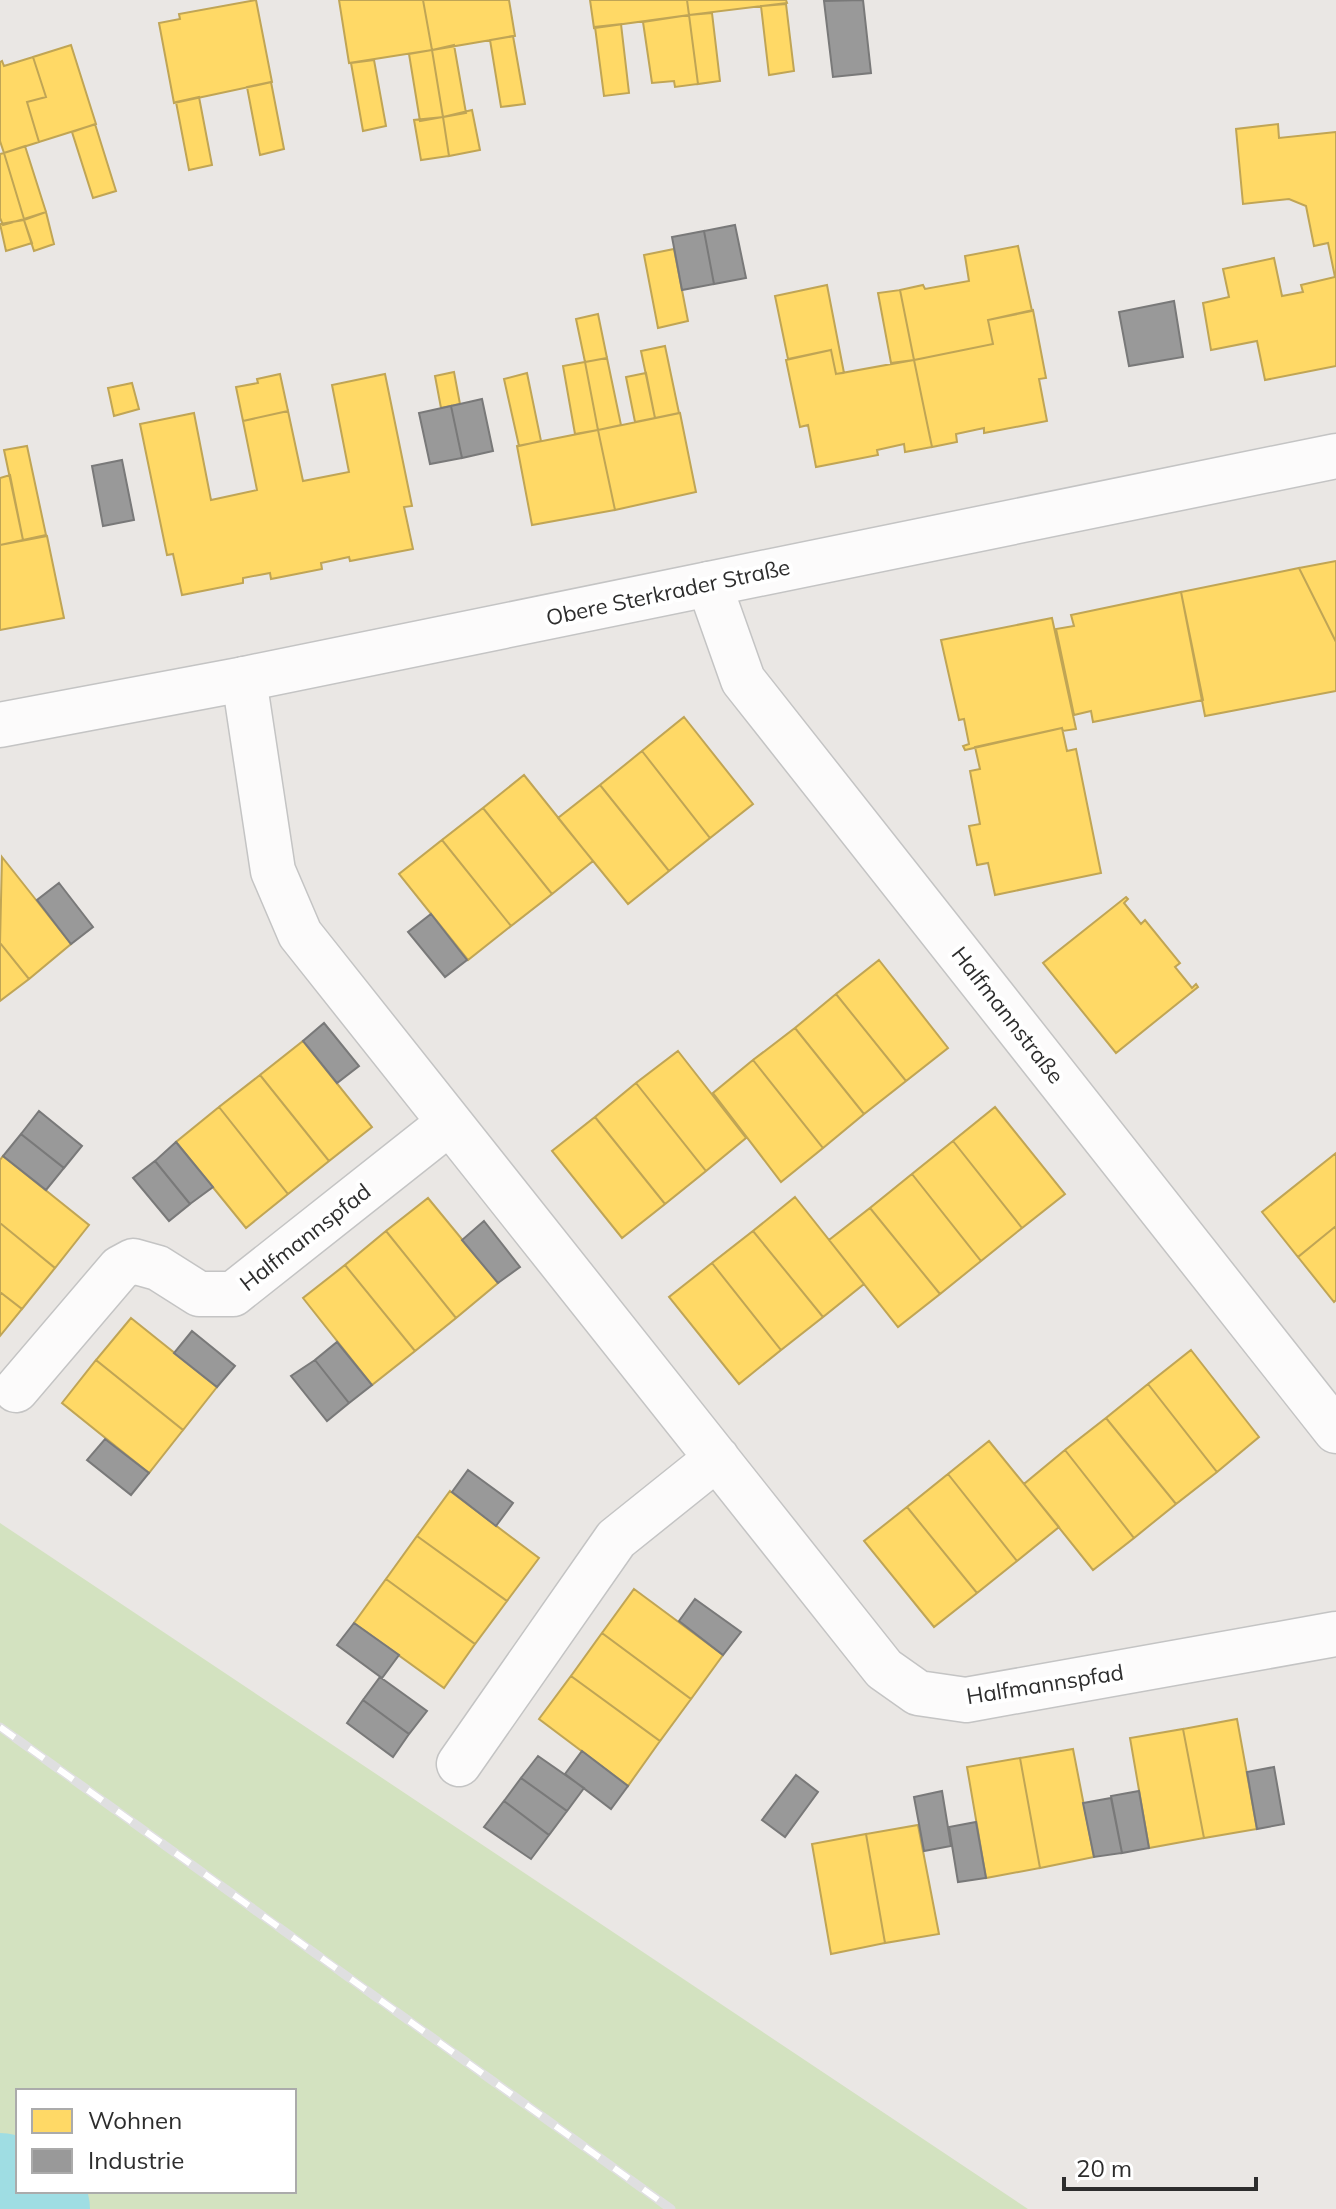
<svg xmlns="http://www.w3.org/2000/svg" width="1336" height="2209" font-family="Mulish,sans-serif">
	<rect width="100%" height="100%" fill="#eae7e4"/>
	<path fill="#d3e2c0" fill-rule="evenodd" d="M 0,1523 L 1028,2209 L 0,2209 ZM 18,2091 L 294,2091 L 294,2191 L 18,2191 Z"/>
	<path fill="#ffd966" stroke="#c0a555" stroke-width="2" d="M 256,0 L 272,82 L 174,103 L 159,23 L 180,19 L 179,14 Z
		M 339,0 L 423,0 L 432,50 L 349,63 Z
		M 423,0 L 509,0 L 515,36 L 432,50 Z
		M 590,0 L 687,0 L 689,15 L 594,28 Z
		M 687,0 L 786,0 L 787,3 L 689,15 Z
		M 786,4 L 794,71 L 769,75 L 761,6 Z
		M 712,13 L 720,81 L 698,84 L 689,15 Z
		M 689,15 L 698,84 L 675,87 L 674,81 L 652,83 L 643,22 Z
		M 621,24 L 629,93 L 604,96 L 595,27 Z
		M 513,36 L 525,104 L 501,107 L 490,40 Z
		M 71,45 L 96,124 L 39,142 L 27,102 L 46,97 L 33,57 Z
		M 454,45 L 466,113 L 443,117 L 432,50 Z
		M 432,50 L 443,117 L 420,121 L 409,54 Z
		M 33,57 L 46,97 L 27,102 L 39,142 L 4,153 L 0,141 L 0,62 L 2,61 L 4,66 Z
		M 374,60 L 386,126 L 363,131 L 351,63 Z
		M 271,82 L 284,149 L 260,155 L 247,87 Z
		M 199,97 L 212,165 L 189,170 L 176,102 Z
		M 472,110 L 480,150 L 449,156 L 443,117 Z
		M 443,117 L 449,156 L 421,160 L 414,120 Z
		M 95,124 L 116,191 L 93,198 L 72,132 Z
		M 1278,124 L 1279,138 L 1336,132 L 1336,366 L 1265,380 L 1257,341 L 1211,350 L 1203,303 L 1229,297 L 1223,269 L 1274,258 L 1282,296 L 1303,292 L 1301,285 L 1335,277 L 1328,243 L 1314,246 L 1306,206 L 1289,199 L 1243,204 L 1236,129 Z
		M 25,146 L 46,212 L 24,219 L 4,153 Z
		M 4,153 L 24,219 L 3,225 L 0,218 L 0,154 Z
		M 46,212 L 54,244 L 34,251 L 24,220 Z
		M 24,220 L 32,243 L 6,251 L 0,224 Z
		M 1018,246 L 1032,311 L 988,320 L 993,344 L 914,360 L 900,290 L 923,285 L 925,289 L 969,281 L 965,256 Z
		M 674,249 L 688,321 L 658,328 L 644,255 Z
		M 827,285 L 844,373 L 836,374 L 831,350 L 788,359 L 775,296 Z
		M 900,290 L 914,360 L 891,363 L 878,293 Z
		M 1033,310 L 1046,378 L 1039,379 L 1047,421 L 984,433 L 984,428 L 956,434 L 957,442 L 932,447 L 914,360 L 993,344 L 988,320 Z
		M 598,314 L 607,358 L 585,362 L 576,319 Z
		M 665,346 L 679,413 L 655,418 L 641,351 Z
		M 831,350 L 836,374 L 914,360 L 932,447 L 905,452 L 904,444 L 877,450 L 878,455 L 816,467 L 808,425 L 800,427 L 786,360 Z
		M 607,358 L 621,425 L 598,430 L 585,362 Z
		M 585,362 L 598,430 L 575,434 L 563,366 Z
		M 454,372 L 460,404 L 441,408 L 435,376 Z
		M 527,373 L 541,441 L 519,446 L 504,379 Z
		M 646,373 L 655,418 L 635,422 L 626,377 Z
		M 280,374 L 288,411 L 243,421 L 236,387 L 258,383 L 257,379 Z
		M 385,374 L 412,506 L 404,507 L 413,549 L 350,561 L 349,557 L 321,563 L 322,569 L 271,579 L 270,573 L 243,578 L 243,583 L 182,595 L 173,554 L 167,555 L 140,424 L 194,413 L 211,500 L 257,490 L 243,421 L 288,411 L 303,481 L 349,472 L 332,385 Z
		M 132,383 L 139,409 L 114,416 L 108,388 Z
		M 680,413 L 696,492 L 615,510 L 598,430 Z
		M 598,430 L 615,510 L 532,525 L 517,446 Z
		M 27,446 L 46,535 L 23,540 L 4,450 Z
		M 10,475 L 23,540 L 0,545 L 0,478 Z
		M 47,536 L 64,618 L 0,630 L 0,545 Z
		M 1336,561 L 1336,642 L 1299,568 Z
		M 1299,568 L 1336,642 L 1336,691 L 1205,716 L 1181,592 Z
		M 1181,592 L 1203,700 L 1093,722 L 1091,711 L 1074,715 L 1056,629 L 1074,626 L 1071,615 Z
		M 1052,618 L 1076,729 L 1063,731 L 1062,728 L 965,750 L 963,746 L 969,744 L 964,719 L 959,720 L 941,640 Z
		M 684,717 L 753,804 L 710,838 L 642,751 Z
		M 1062,728 L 1067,751 L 1076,749 L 1101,873 L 995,895 L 988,863 L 977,865 L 969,826 L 980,824 L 970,771 L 980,769 L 975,747 Z
		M 642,751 L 710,838 L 669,871 L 600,785 Z
		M 524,775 L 593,861 L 552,894 L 483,808 Z
		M 600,785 L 669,871 L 628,904 L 558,818 Z
		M 483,808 L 552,894 L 511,926 L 442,840 Z
		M 442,840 L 511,926 L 468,960 L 399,874 Z
		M 2,857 L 71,944 L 29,979 L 0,943 Z
		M 1126,897 L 1128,899 L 1124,903 L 1141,924 L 1145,920 L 1180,963 L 1175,967 L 1192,988 L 1196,984 L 1198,987 L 1116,1053 L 1043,963 Z
		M 0,943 L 29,979 L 0,1001 Z
		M 879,960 L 948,1048 L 906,1081 L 836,994 Z
		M 836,994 L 906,1081 L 864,1114 L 795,1028 Z
		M 795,1028 L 864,1114 L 823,1148 L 753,1060 Z
		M 303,1041 L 372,1127 L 329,1161 L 260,1075 Z
		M 678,1051 L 746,1138 L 706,1171 L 636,1083 Z
		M 753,1060 L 823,1148 L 781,1182 L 713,1093 Z
		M 260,1075 L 329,1161 L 288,1194 L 219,1107 Z
		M 636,1083 L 706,1171 L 665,1204 L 595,1117 Z
		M 219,1107 L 288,1194 L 246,1228 L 176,1142 Z
		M 995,1107 L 1065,1194 L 1022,1228 L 953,1141 Z
		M 595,1117 L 665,1204 L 622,1238 L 552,1151 Z
		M 953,1141 L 1022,1228 L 981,1261 L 912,1174 Z
		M 1336,1153 L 1336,1226 L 1298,1257 L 1262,1212 Z
		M 3,1156 L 89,1225 L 55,1268 L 0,1223 L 0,1160 Z
		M 912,1174 L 981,1261 L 940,1294 L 870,1208 Z
		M 795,1197 L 864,1284 L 823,1317 L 753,1231 Z
		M 428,1198 L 498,1283 L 456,1318 L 386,1231 Z
		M 870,1208 L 940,1294 L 898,1327 L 829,1240 Z
		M 0,1223 L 55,1268 L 22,1309 L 0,1292 Z
		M 1336,1226 L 1336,1300 L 1334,1302 L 1298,1257 Z
		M 386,1231 L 456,1318 L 415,1351 L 345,1265 Z
		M 753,1231 L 823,1317 L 781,1350 L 712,1263 Z
		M 712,1263 L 781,1350 L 739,1384 L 669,1297 Z
		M 345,1265 L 415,1351 L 372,1385 L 303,1298 Z
		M 0,1292 L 22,1309 L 0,1336 Z
		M 131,1318 L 217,1387 L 183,1430 L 96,1360 Z
		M 1191,1350 L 1259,1437 L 1217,1472 L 1148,1384 Z
		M 96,1360 L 183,1430 L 149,1473 L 62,1403 Z
		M 1148,1384 L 1217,1472 L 1176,1504 L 1106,1418 Z
		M 1106,1418 L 1176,1504 L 1134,1538 L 1065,1450 Z
		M 989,1441 L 1059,1527 L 1017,1561 L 948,1474 Z
		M 1065,1450 L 1134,1538 L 1093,1570 L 1024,1484 Z
		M 948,1474 L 1017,1561 L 977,1593 L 907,1507 Z
		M 450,1491 L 539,1558 L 507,1601 L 417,1536 Z
		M 907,1507 L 977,1593 L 934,1627 L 864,1541 Z
		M 417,1536 L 507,1601 L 475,1644 L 386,1579 Z
		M 386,1579 L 475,1644 L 444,1688 L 354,1623 Z
		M 634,1589 L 723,1655 L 691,1699 L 602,1633 Z
		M 602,1633 L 691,1699 L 660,1741 L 571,1676 Z
		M 571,1676 L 660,1741 L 628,1786 L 539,1719 Z
		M 1237,1719 L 1257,1829 L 1204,1838 L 1183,1729 Z
		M 1183,1729 L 1204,1838 L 1149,1848 L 1130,1738 Z
		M 1073,1749 L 1094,1857 L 1040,1868 L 1020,1758 Z
		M 1020,1758 L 1040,1868 L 986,1878 L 967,1767 Z
		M 918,1825 L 939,1934 L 885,1943 L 866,1834 Z
		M 866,1834 L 885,1943 L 831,1954 L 812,1844 Z"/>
	<path fill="#999" stroke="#797979" stroke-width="2" d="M 863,0 L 871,73 L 833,77 L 824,1 Z
		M 735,225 L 746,278 L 714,284 L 704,231 Z
		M 704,231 L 714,284 L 682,290 L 672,237 Z
		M 1174,301 L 1183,357 L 1129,366 L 1119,312 Z
		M 482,399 L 493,451 L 462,458 L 451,406 Z
		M 451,406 L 462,458 L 430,464 L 419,413 Z
		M 122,460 L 134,520 L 103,526 L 92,466 Z
		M 59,883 L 93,927 L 71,944 L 37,900 Z
		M 431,914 L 467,960 L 445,977 L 408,932 Z
		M 324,1023 L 359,1066 L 337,1083 L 303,1041 Z
		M 39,1111 L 82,1146 L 64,1168 L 21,1134 Z
		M 21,1134 L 64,1168 L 46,1190 L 3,1156 Z
		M 176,1142 L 213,1187 L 190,1204 L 155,1161 Z
		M 155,1161 L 190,1204 L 169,1221 L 133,1178 Z
		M 484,1221 L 520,1267 L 498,1283 L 462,1240 Z
		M 192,1331 L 235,1366 L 217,1387 L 174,1353 Z
		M 337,1342 L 372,1385 L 349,1403 L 315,1360 Z
		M 315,1360 L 349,1403 L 327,1421 L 291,1376 Z
		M 105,1439 L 149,1473 L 131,1495 L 87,1460 Z
		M 468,1470 L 513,1503 L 496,1526 L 452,1492 Z
		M 695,1599 L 741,1632 L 723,1655 L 679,1621 Z
		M 354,1623 L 399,1655 L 382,1678 L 337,1645 Z
		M 380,1677 L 427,1711 L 409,1734 L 363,1700 Z
		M 363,1700 L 409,1734 L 393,1757 L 347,1723 Z
		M 582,1751 L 628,1786 L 611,1809 L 565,1774 Z
		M 538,1756 L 584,1788 L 567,1811 L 521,1778 Z
		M 1274,1767 L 1284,1824 L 1257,1829 L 1247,1772 Z
		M 796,1775 L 818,1792 L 785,1837 L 762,1820 Z
		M 521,1778 L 567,1811 L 549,1835 L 504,1801 Z
		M 942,1791 L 951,1846 L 924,1851 L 914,1797 Z
		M 1139,1791 L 1149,1848 L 1122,1853 L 1111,1796 Z
		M 1111,1798 L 1122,1853 L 1094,1857 L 1083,1803 Z
		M 504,1801 L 549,1835 L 531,1859 L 484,1827 Z
		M 976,1822 L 986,1878 L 958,1882 L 949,1827 Z"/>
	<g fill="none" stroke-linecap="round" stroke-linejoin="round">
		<path stroke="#9fdde3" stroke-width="114" d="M 0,2190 L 33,2209"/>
		<defs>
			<path id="street" d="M 709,584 L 743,680 L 1336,1431
				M 244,679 L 273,871 L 300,934 L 884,1669 L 918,1693 L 966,1700 L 1336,1634
				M 16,1390 L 120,1268 L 133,1261 L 158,1268 L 199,1294 L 233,1294 L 449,1123
				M 459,1764 L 616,1539 L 717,1458"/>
			<path id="secondary" d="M 0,725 L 244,679 L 1336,456"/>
		</defs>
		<use href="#street" stroke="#c4c4c4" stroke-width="47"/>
		<use href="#secondary" stroke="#c4c4c4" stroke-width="47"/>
		<use href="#street" stroke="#fcfbfb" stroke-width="44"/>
		<use href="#secondary" stroke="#fcfbfb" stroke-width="44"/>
		<defs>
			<path id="rail" d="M 0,1727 L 671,2209"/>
		</defs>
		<use href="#rail" stroke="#dfdfe0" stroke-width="9"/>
		<use href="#rail" stroke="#fff" stroke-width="6" stroke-dasharray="18" stroke-linecap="butt"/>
	</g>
	<g text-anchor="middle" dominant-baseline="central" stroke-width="8" stroke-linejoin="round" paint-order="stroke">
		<g font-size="22" fill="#2d2d2d" stroke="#fff">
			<text transform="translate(668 592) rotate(-12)">Obere Sterkrader Straße</text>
			<text transform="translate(1008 1015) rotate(52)">Halfmannstraße</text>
			<text transform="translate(305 1237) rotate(-38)">Halfmannspfad</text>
			<text transform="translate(1045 1684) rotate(-9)">Halfmannspfad</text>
		</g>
	</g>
	<rect x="16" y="2089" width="280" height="104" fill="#ffffff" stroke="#ababab" stroke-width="2"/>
	<rect x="32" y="2109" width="40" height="24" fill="#ffd966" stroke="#ababab" stroke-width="2"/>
	<text x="88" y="2129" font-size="24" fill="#2d2d2d">Wohnen</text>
	<rect x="32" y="2149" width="40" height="24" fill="#999999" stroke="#ababab" stroke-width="2"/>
	<text x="88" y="2169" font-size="24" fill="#2d2d2d">Industrie</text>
	<path d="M1064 2177v12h192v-12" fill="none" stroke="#2d2d2d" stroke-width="4"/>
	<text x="1076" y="2177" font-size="24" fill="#2d2d2d" stroke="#ffffff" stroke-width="6" paint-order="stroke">20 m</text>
</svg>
